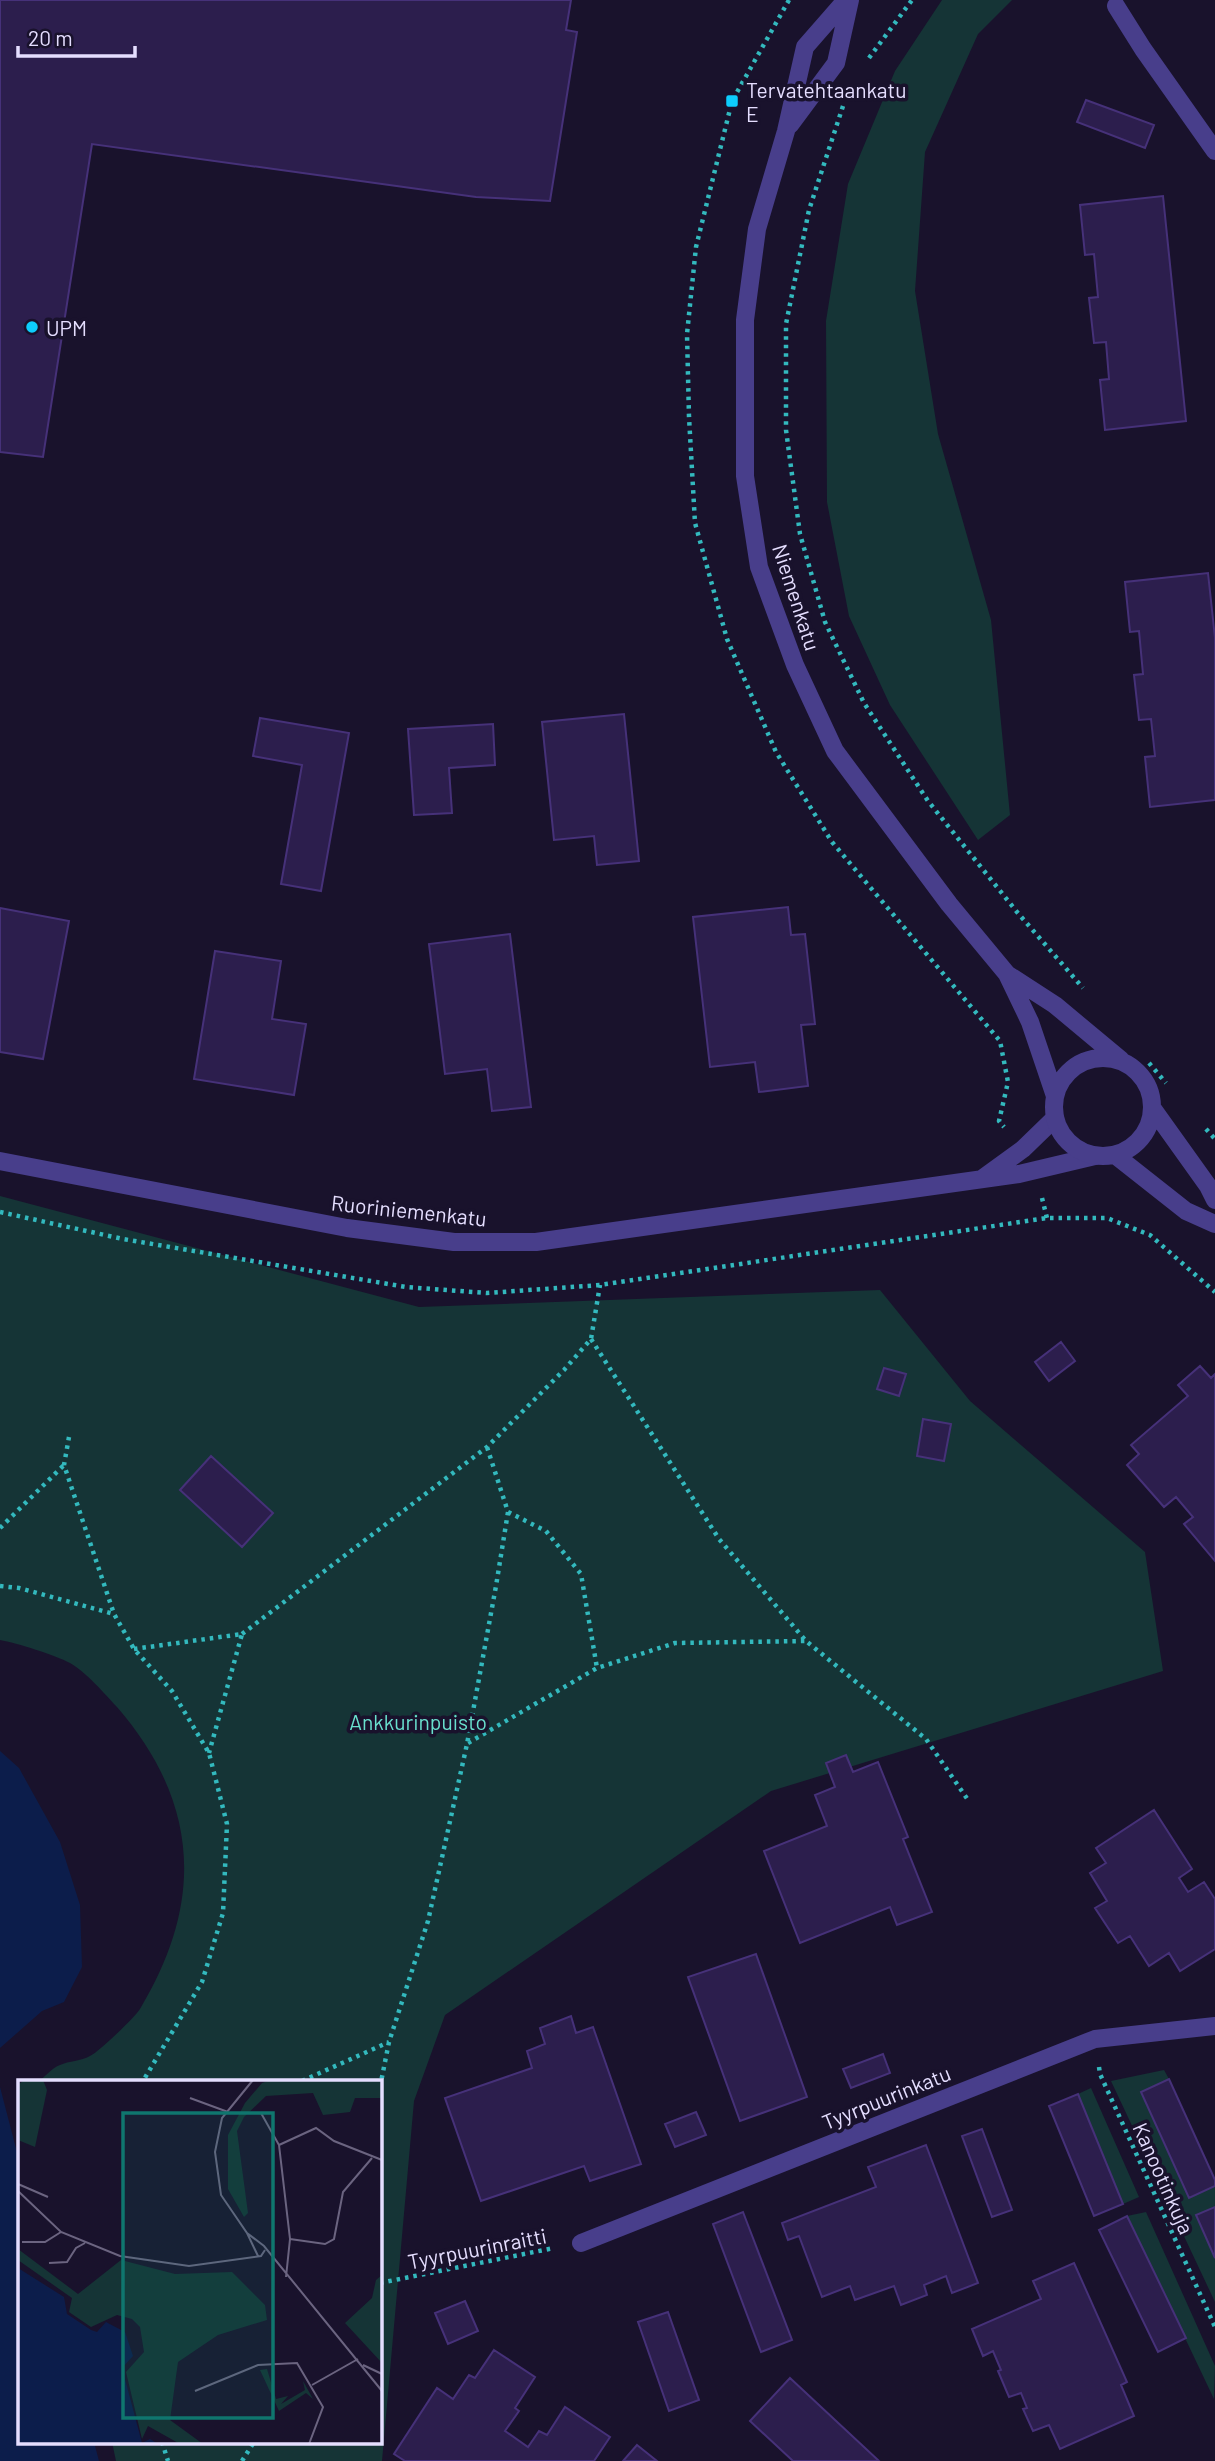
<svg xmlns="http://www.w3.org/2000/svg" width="1215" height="2461" font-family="Barlow,sans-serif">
	<rect width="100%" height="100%" fill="#19122c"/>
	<path fill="#153436" d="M 942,0 L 1012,0 L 978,34 L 925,152 L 915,291 L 938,434 L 991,620 L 1010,815 L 978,840 L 890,705 L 849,616 L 827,502 L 826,321 L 848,184 L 895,71 Z
		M 0,1196 L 419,1307 L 880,1290 L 970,1401 L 1145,1552 L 1163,1671 L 771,1791 L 445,2015 L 414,2101 L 382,2461 L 116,2461 L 112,2442 L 380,2442 L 380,2081 L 39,2081 C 46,2076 52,2068 60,2065 C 69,2061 81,2061 90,2056 C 99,2052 135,2017 140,2009 C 205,1901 199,1802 117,1707 C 105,1694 85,1671 70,1663 C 55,1655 17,1643 0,1640 Z
		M 1164,2070 L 1169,2079 L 1141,2092 L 1189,2198 L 1215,2186 L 1215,2207 L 1196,2216 L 1215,2258 L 1215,2302 L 1111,2081 Z
		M 1091,2088 L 1139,2197 L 1123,2204 L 1078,2094 Z
		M 1146,2212 L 1215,2366 L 1214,2399 L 1127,2216 Z"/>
	<path fill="#0c1d4b" d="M 0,1751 L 19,1768 L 60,1842 L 80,1905 L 82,1967 L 64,2002 L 42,2011 L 0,2048 Z
		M 0,2087 L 19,2160 L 19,2442 L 94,2442 L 99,2461 L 0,2461 Z"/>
	<path fill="#2c1e4d" stroke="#463179" stroke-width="2" d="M 0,0 L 571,0 L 566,30 L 577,32 L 550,201 L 476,197 L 92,144 L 43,457 L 0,452 Z
		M 1086,100 L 1154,125 L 1145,148 L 1077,122 Z
		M 1163,196 L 1186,421 L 1105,430 L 1100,380 L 1109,379 L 1106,342 L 1094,343 L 1089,298 L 1098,297 L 1094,254 L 1085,255 L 1080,205 Z
		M 1208,573 L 1215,638 L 1215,800 L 1150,807 L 1145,757 L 1155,756 L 1151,719 L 1139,720 L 1134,675 L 1143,674 L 1139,631 L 1130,632 L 1125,582 Z
		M 624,714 L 639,861 L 597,865 L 594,836 L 554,840 L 542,722 Z
		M 260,718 L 349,733 L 321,891 L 281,884 L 302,765 L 253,756 Z
		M 493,724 L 495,765 L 449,768 L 452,813 L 414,815 L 408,729 Z
		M 788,907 L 791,935 L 805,934 L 815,1024 L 801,1025 L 808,1086 L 759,1092 L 755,1062 L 710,1067 L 693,917 Z
		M 0,908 L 69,921 L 43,1059 L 0,1052 Z
		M 510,934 L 531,1107 L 492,1111 L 487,1069 L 445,1074 L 429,944 Z
		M 215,951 L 281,961 L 272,1019 L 306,1024 L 294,1095 L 194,1079 Z
		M 1061,1342 L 1075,1361 L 1049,1381 L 1035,1362 Z
		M 1200,1366 L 1211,1378 L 1215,1374 L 1215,1561 L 1184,1524 L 1193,1517 L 1176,1497 L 1164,1507 L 1127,1465 L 1139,1454 L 1131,1445 L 1188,1396 L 1178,1385 Z
		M 884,1368 L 906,1374 L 899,1396 L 877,1389 Z
		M 923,1419 L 951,1424 L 944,1461 L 917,1456 Z
		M 211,1456 L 273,1513 L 242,1547 L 180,1490 Z
		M 846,1755 L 853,1772 L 878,1762 L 908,1837 L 903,1839 L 932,1912 L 897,1925 L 890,1907 L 800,1943 L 764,1851 L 827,1826 L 815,1795 L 835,1787 L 826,1763 Z
		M 1154,1810 L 1192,1869 L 1179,1878 L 1188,1892 L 1204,1882 L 1215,1899 L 1215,1949 L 1180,1971 L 1169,1953 L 1149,1966 L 1130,1936 L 1118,1943 L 1095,1908 L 1107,1901 L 1090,1873 L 1106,1863 L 1096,1848 Z
		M 756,1954 L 807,2097 L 740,2121 L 688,1977 Z
		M 571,2016 L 576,2033 L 593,2027 L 641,2164 L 590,2181 L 584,2166 L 481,2201 L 445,2098 L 532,2068 L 527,2051 L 545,2044 L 540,2028 Z
		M 883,2054 L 890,2073 L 851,2088 L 843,2069 Z
		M 1169,2079 L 1215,2180 L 1215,2186 L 1189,2198 L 1141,2092 Z
		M 1078,2094 L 1123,2204 L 1094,2216 L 1049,2106 Z
		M 696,2112 L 706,2135 L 675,2147 L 665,2124 Z
		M 982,2129 L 1012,2210 L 992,2217 L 962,2136 Z
		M 926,2145 L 978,2283 L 952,2293 L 946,2276 L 924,2285 L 927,2295 L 901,2305 L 894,2286 L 855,2300 L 850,2286 L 822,2297 L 799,2236 L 788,2240 L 782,2223 L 876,2187 L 868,2167 Z
		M 1215,2207 L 1215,2258 L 1196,2215 Z
		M 743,2212 L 792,2340 L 761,2352 L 713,2224 Z
		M 1127,2216 L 1186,2338 L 1158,2352 L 1099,2230 Z
		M 1074,2263 L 1127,2382 L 1121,2385 L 1134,2416 L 1060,2449 L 1049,2425 L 1033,2431 L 1023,2409 L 1027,2408 L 1021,2393 L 1009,2397 L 998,2371 L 1001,2370 L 993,2351 L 983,2356 L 972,2329 L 1041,2299 L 1033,2281 Z
		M 465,2301 L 478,2331 L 448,2344 L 435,2313 Z
		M 668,2312 L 699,2400 L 669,2411 L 638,2322 Z
		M 494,2350 L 535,2377 L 515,2408 L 519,2411 L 505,2431 L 528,2447 L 539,2431 L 547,2435 L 565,2407 L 610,2437 L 594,2461 L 405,2461 L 394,2454 L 437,2388 L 453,2399 L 469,2375 L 475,2378 Z
		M 790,2378 L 879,2461 L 793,2461 L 750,2421 Z
		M 637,2445 L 657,2461 L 623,2461 Z"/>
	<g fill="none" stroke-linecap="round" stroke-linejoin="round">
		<path stroke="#33b9be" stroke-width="4.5" stroke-dasharray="3.5 5" stroke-linecap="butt" d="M 789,0 L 732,101 L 696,247 L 687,334 L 689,417 L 695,523 L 727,639 L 776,752 L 832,842 L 1000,1041 L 1008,1082 L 999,1121 L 1004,1127
			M 869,58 L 912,0
			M 843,106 L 809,210 L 786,324 L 786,430 L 800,534 L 825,622 L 864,703 L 928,801 L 1017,912 L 1083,988
			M 1149,1063 L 1166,1083
			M 1206,1129 L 1215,1139
			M 1042,1198 L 1047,1218
			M 0,1212 L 123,1239 L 406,1287 L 487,1293 L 600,1285 L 1047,1218 L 1107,1218 L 1150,1235 L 1215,1292
			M 591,1339 L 719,1539 L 806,1641 L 926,1739 L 968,1800
			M 69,1437 L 64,1465 L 114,1614 L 134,1649 L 172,1691 L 209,1753 L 227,1824 L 223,1913 L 202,1982 L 143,2081
			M 508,1512 L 546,1531 L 581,1574 L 597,1668
			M 0,1528 L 64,1465
			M 0,1586 L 19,1588 L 114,1614
			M 242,1634 L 487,1447 L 564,1370 L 591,1339 L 600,1285
			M 134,1649 L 242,1634 L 209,1753
			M 468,1743 L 597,1668 L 675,1643 L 806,1641
			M 1099,2067 L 1100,2074 L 1215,2327
			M 302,2081 L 389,2042
			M 380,2087 L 389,2042 L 428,1921 L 467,1744 L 496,1586 L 508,1512 L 487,1447
			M 380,2283 L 554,2248
			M 162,2442 L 168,2461
			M 242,2461 L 254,2442"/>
		<path stroke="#483e8b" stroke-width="18" d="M 1116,6 L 1143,49 L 1215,151
			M 0,1161 L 347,1228 L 454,1242 L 536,1242 L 1019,1174 L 1095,1156
			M 983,1178 L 1023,1149 L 1055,1118
			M 581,2243 L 1095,2039 L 1215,2026"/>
		<path stroke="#483e8b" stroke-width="18" d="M 846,0 L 805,47 L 786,131 L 757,229 L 745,320 L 745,476 L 759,567 L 795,665 L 835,751 L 949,904 L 1007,974 L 1030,1022 L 1055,1096
			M 790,125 L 836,63 L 850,0
			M 1007,974 L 1055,1005 L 1121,1060
			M1054 1107a49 49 0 1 1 98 0a49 49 0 1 1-98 0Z
			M 1153,1109 L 1208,1186 L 1215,1200
			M 1115,1155 L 1186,1211 L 1215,1224"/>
	</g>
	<g fill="#0dcdfc" stroke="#19122c" stroke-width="2.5">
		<rect x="725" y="94" width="14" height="14" rx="3.5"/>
		<circle cx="32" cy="327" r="7"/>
	</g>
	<g text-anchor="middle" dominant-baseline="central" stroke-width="7" stroke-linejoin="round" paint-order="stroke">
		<g font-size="21" fill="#e5deff" stroke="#19122c" text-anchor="start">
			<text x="746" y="89">Tervatehtaankatu<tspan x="746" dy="24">E</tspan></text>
			<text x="46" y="327">UPM</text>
		</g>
		<g font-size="21" fill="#e5deff" stroke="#19122c">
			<text transform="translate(797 597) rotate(72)">Niemenkatu</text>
			<text transform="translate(409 1210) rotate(6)">Ruoriniemenkatu</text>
			<text transform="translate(886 2097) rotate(-22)">Tyyrpuurinkatu</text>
			<text transform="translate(1164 2178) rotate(66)">Kanootinkuja</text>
			<text transform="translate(477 2248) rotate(-11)">Tyyrpuurinraitti</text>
		</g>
		<g font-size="21" fill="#69e0ce" stroke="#19122c">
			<text x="418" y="1721">Ankkurinpuisto</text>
		</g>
	</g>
	<g transform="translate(18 2080)">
		<rect width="364" height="364" fill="#19122c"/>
		<path d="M 6,0 L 25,0 L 29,10 L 17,67 L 0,60 L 0,5 ZM 253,0 L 364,0 L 364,18 L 337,18 L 332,32 L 305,35 L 295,13 L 248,16 L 226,37 L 219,51 L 230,133 L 226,137 L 210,109 L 210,55 L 227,23 L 244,3 ZM 0,169 L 60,214 L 103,180 L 157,194 L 214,192 L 247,225 L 249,240 L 200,255 L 160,282 L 152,340 L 185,364 L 162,364 L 130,346 L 124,359 L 108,292 L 126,272 L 122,247 L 114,239 L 99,235 L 73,247 L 51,232 L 54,218 L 0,180 ZM 364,195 L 364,283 L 327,243 L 354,218 L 358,200 ZM 249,289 L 258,319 L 270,316 L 263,324 L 287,310 L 285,301 L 295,319 L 288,313 L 261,331 L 242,290 Z" fill="#153436"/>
		<path d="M 0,188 L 46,217 L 49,234 L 73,250 L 79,252 L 88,242 L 107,252 L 115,276 L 104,288 L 124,363 L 132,359 L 140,364 L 0,364 Z" fill="#0c1d4b"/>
		<path fill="none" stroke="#6b6480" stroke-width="2" d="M 235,0 L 204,38 L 197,72 L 203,115 L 229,153 L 246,166 L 364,311M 172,18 L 210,32M 243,33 L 261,65 L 272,159 L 268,197M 261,65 L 298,48 L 316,61 L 364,80M 0,104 L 30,117M 0,111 L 43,152 L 102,176 L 171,186 L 243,176 L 247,170M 229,153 L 240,176M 272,159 L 307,164 L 316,159 L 325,112 L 354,78M 4,162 L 27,162 L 43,152M 31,183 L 49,182 L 58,168 L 67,163M 345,285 L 364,294M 294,305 L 340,279M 177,311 L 240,285 L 279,283 L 305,327 L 291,364"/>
		<path fill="#0f766e" fill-opacity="0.15" stroke="#0f766e" stroke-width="3.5" d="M 105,33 L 255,33 L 255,338 L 105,338 Z"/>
		<rect width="364" height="364" fill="none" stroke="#e5deff" stroke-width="3.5"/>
	</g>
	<path d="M18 46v10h117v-10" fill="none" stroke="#e5deff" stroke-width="3.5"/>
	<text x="28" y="46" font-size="21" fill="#e5deff" stroke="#19122c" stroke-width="5" paint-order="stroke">20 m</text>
</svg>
